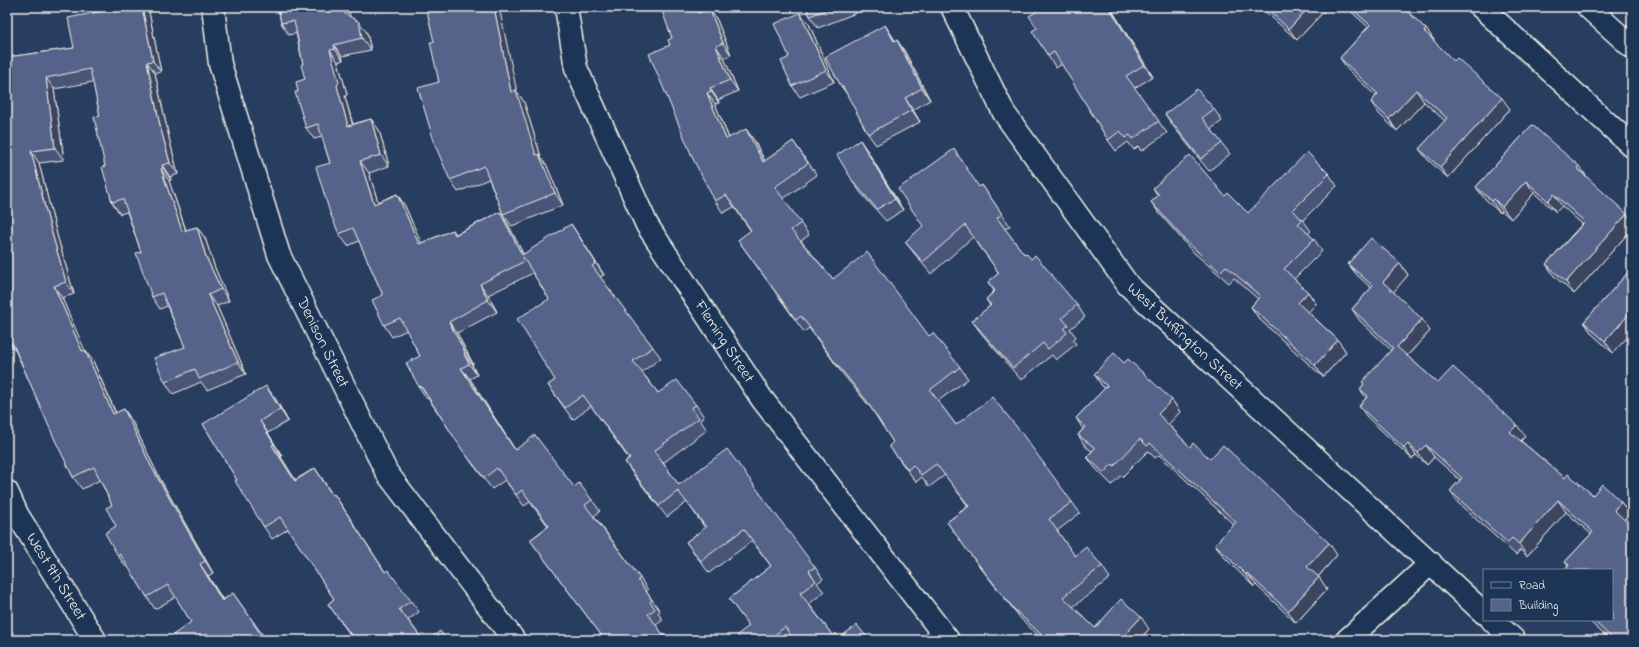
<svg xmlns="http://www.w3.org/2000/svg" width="1639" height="647" font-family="'Indie Flower',sans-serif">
	<rect width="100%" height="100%" fill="#283e61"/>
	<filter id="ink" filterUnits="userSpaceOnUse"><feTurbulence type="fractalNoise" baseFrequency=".025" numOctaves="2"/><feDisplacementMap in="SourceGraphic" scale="8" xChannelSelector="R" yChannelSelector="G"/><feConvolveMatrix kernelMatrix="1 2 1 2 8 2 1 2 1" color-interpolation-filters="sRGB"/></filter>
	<g filter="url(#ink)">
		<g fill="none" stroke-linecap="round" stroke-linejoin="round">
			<defs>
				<g id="minor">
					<path id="s1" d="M 213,7 L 220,64 L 279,255 L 387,473 L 514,640"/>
					<path id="s2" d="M 566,7 L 576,68 L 647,225 L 762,399 L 948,640"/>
					<path id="s3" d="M 952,7 L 1004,113 L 1128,285 L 1484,613"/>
					<path d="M 1481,7 L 1632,146"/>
					<path id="s4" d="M 7,492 L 17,514 L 95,640"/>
					<path d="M 1492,620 L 1514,640"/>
					<path d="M 1347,640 L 1431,563"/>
				</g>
				<path id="primary" d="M 1588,7 L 1632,47"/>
			</defs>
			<use href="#minor" stroke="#f4f1e8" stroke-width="25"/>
			<use href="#primary" stroke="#f4f1e8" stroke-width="25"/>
			<use href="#minor" stroke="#1d3557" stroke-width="22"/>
			<use href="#primary" stroke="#1d3557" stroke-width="22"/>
		</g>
		<path fill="#485578" stroke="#f4f1e8" d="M 7,7 L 18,7 L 7,9 Z
			M 108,7 L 148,7 L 161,72 L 155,73 L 169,138 L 178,174 L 170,177 L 171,180 L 169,181 L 186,230 L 197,227 L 205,238 L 215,268 L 229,301 L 217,306 L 246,374 L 207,390 L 201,382 L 173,394 L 165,382 L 185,347 L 167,306 L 160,309 L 152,297 L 141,252 L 127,212 L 120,214 L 112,202 L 105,166 L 100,116 L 93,82 L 54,89 L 64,160 L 39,163 L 57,235 L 74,294 L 62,298 L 84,350 L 93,361 L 116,413 L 124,409 L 132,421 L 159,477 L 213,573 L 208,576 L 223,600 L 233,593 L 262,634 L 261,635 L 191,622 L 176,597 L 155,609 L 147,597 L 128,566 L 126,567 L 118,556 L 116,526 L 112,505 L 100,480 L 82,489 L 73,477 L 16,352 L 11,344 L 7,57 L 74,48 L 108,10 Z
			M 278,7 L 350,17 L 367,33 L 371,50 L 342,56 L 343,60 L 338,62 L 347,94 L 345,97 L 353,124 L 371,119 L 379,130 L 389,166 L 369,173 L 378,202 L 397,194 L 405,206 L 421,243 L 453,230 L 456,234 L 500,212 L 508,224 L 523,254 L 579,236 L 604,275 L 600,277 L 661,358 L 642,372 L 658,393 L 696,405 L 704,417 L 700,420 L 707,430 L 663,463 L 679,485 L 815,567 L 823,579 L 817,583 L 824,592 L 809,604 L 833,636 L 839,638 L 869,640 L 793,639 L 792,640 L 740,640 L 749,626 L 729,599 L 771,566 L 752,541 L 709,573 L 686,542 L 705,528 L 687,502 L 667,517 L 633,474 L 625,462 L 629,459 L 591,406 L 573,420 L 548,385 L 555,380 L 549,299 L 533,273 L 488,295 L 497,312 L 457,333 L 473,364 L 472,365 L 477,375 L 470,379 L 515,450 L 574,487 L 592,500 L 600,511 L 594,516 L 640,578 L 648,590 L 646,591 L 660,611 L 658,613 L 663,620 L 656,625 L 667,640 L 605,640 L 530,540 L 548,526 L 530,502 L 524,506 L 505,480 L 492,489 L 471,462 L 428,398 L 427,399 L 419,387 L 420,356 L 407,330 L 392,337 L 384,325 L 383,295 L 359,241 L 348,246 L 339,234 L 330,163 L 322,137 L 314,139 L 306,128 L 298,92 L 305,79 L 303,64 L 296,33 L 289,35 L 281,23 Z
			M 405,7 L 418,7 L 406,9 Z
			M 651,7 L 699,7 L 702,11 L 709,8 L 717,20 L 731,55 L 724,58 L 738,91 L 718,100 L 719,103 L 715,104 L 729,138 L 754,140 L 765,161 L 793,141 L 817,175 L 783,199 L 809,235 L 801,241 L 833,279 L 929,336 L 960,367 L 968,379 L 938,401 L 956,425 L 1072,502 L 1080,513 L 1057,531 L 1075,556 L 1102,566 L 1110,578 L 1073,607 L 1095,628 L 1149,629 L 1139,640 L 1043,640 L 1022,620 L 976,562 L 947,522 L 968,506 L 945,475 L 929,487 L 922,477 L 916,482 L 889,446 L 893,442 L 871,408 L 842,373 L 809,328 L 804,332 L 738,240 L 751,231 L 734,207 L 723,213 L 715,201 L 670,45 L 672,38 L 664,11 L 655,12 Z
			M 806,7 L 871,7 L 818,28 L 810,16 Z
			M 1110,7 L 1153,77 L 1134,88 L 1167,133 L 1141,151 L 1138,146 L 1134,150 L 1128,142 L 1116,151 L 1108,140 L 1062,64 L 1056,68 L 1048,56 L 1037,28 Z
			M 1260,7 L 1328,7 L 1297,40 Z
			M 1334,7 L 1342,7 L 1338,11 Z
			M 1346,7 L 1403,7 L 1426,29 L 1434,40 L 1434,41 L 1454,61 L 1510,109 L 1448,178 L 1428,160 L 1419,149 L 1445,121 L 1424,102 L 1397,131 L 1379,114 L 1371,102 L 1376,96 L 1348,70 L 1340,58 L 1368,27 Z
			M 809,24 L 834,82 L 800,97 L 792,86 L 788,58 L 789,56 Z
			M 885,25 L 895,41 L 897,40 L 905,52 L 930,100 L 913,110 L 920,122 L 876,145 L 868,134 L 849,97 L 841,86 Z
			M 434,42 L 517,92 L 524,102 L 541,157 L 547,166 L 563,205 L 512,226 L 503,214 L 489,179 L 458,192 L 450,180 Z
			M 1214,109 L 1222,121 L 1211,129 L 1230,154 L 1209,171 L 1173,126 L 1165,114 Z
			M 1532,125 L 1587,178 L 1632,222 L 1632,229 L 1574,294 L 1554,276 L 1546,264 L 1582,224 L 1562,206 L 1556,212 L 1534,193 L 1511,219 L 1502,211 L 1500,213 L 1484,198 L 1476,187 Z
			M 860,140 L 868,152 L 903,210 L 886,221 L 860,192 L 852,180 Z
			M 1329,174 L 1337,186 L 1303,220 L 1311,231 L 1308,234 L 1314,239 L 1322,251 L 1294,279 L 1308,292 L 1316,304 L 1308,312 L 1338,340 L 1346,352 L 1323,377 L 1259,319 L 1251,307 L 1258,299 L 1234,278 L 1229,283 L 1193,252 L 1159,213 L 1151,202 L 1158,196 L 1153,188 L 1225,196 L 1248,213 Z
			M 982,185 L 1010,226 L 1005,229 L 1024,254 L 1031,259 L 1077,305 L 1085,317 L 1070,329 L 1076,337 L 1073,340 L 1076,344 L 1056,360 L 1052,355 L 1021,380 L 981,333 L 972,321 L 990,306 L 986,299 L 994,291 L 988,282 L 999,273 L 973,237 L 931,274 L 914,253 L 905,242 Z
			M 1400,263 L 1408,275 L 1393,292 L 1430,331 L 1407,356 L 1438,383 L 1525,436 L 1521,441 L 1565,478 L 1593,495 L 1621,502 L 1629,514 L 1624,520 L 1632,640 L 1610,640 L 1588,620 L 1612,620 L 1612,570 L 1567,570 L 1566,569 L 1568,566 L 1565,562 L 1591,534 L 1566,512 L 1527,556 L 1520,550 L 1516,555 L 1458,503 L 1450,491 L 1460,480 L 1434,457 L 1427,465 L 1416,455 L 1412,459 L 1367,417 L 1359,406 L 1366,398 L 1360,389 L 1391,350 L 1360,321 L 1352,309 L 1371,288 L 1357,275 L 1348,264 Z
			M 1632,268 L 1613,353 L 1592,334 L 1584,322 Z
			M 1124,363 L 1172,400 L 1180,412 L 1168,424 L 1190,447 L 1210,459 L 1337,555 L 1318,577 L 1327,589 L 1296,623 L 1256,585 L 1254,587 L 1223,556 L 1215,544 L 1234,525 L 1159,455 L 1155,458 L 1148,451 L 1122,477 L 1120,476 L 1112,485 L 1095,468 L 1087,457 L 1092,451 L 1086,447 L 1078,435 L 1083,429 L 1076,418 L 1105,388 L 1102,386 L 1094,374 Z
			M 275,398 L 288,421 L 268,433 L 282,456 L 281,457 L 295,480 L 315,468 L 332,495 L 342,506 L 385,572 L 411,601 L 419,612 L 408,620 L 423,640 L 354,640 L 328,604 L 334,599 L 288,529 L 272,539 L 264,527 L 237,480 L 203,424 Z"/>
		<path fill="#3b4561" stroke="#f4f1e8" d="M 142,7 L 148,7 L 161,72 L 153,61 Z
			M 343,7 L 348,7 L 352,24 L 344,13 Z
			M 494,7 L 499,7 L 517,92 L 524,102 L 541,157 L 547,166 L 563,205 L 555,193 L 536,155 L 511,92 Z
			M 696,7 L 699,7 L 702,11 L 698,13 Z
			M 1109,7 L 1110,7 L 1153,77 L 1144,65 Z
			M 1309,7 L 1328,7 L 1297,40 L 1289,29 Z
			M 709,8 L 717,20 L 731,55 L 723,43 Z
			M 800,13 L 809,24 L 834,82 L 826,70 Z
			M 359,22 L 367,33 L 371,50 L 362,38 Z
			M 885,25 L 893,37 L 902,53 L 894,41 Z
			M 1426,29 L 1434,40 L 1432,43 L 1424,31 Z
			M 897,40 L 905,52 L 930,100 L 922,88 Z
			M 334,45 L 342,56 L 343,60 L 335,49 Z
			M 716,46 L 724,58 L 738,91 L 730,80 Z
			M 330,50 L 338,62 L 347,94 L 345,97 L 356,137 L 348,126 L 337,86 Z
			M 147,62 L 155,73 L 169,138 L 178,174 L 170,163 L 160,126 Z
			M 46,78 L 54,89 L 64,160 L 55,148 Z
			M 710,88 L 718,100 L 719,103 L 711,91 Z
			M 1416,90 L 1424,102 L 1397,131 L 1389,119 Z
			M 707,93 L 715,104 L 734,151 L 726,139 Z
			M 905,98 L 913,110 L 920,122 L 912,110 Z
			M 1502,98 L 1510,109 L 1448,178 L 1440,167 Z
			M 371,119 L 379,130 L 389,166 L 381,155 Z
			M 746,129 L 754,140 L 771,174 L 763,162 Z
			M 860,140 L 868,152 L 903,210 L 895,199 Z
			M 31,151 L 39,163 L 57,235 L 74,294 L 66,282 L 49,223 Z
			M 360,161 L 369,173 L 382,215 L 374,204 Z
			M 162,165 L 170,177 L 171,180 L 163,168 Z
			M 1579,166 L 1588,178 L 1577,168 Z
			M 161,169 L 169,181 L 190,243 L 182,231 Z
			M 1526,181 L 1534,193 L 1511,219 L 1502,207 Z
			M 397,194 L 405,206 L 427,256 L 419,244 Z
			M 1554,194 L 1562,206 L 1556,212 L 1548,201 Z
			M 1494,199 L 1502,211 L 1500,213 L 1492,201 Z
			M 500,212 L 508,224 L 530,267 L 522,255 Z
			M 1627,214 L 1632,222 L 1632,229 L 1574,294 L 1566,282 Z
			M 571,224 L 579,236 L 604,275 L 596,263 Z
			M 197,227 L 205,238 L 215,268 L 229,301 L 221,289 L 206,257 Z
			M 1400,263 L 1408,275 L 1392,294 L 1383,282 Z
			M 480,284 L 488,295 L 497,312 L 488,300 Z
			M 54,286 L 62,298 L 90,362 L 82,351 Z
			M 1308,292 L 1316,304 L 1306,315 L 1298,303 Z
			M 208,295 L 217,306 L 246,374 L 238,362 Z
			M 1632,311 L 1632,332 L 1613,353 L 1605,341 Z
			M 1422,319 L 1430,331 L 1405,358 L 1397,347 Z
			M 449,322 L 457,333 L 473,364 L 465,352 Z
			M 1338,340 L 1346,352 L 1323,377 L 1315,365 Z
			M 85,350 L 93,361 L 121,426 L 113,414 Z
			M 464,354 L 472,365 L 477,375 L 469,364 Z
			M 461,368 L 470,379 L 523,462 L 515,450 Z
			M 266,386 L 275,398 L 288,421 L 280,409 Z
			M 1172,400 L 1180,412 L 1167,426 L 1158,414 Z
			M 124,409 L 132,421 L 159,477 L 213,573 L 205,561 L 151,466 Z
			M 260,421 L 268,433 L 282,456 L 274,444 Z
			M 1517,425 L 1525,436 L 1519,443 L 1510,432 Z
			M 1408,444 L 1416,455 L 1412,459 L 1404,448 Z
			M 272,445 L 281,457 L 303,492 L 295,481 Z
			M 1426,445 L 1434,457 L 1427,465 L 1418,453 Z
			M 315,468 L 323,480 L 340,507 L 332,495 Z
			M 334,494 L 342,506 L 393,584 L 385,572 Z
			M 1558,500 L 1566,512 L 1527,556 L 1519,544 Z
			M 1621,502 L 1629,514 L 1622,522 L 1614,510 Z
			M 1329,543 L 1337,555 L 1316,579 L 1307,567 Z
			M 200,564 L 208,576 L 230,612 L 222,601 Z
			M 1247,573 L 1256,585 L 1254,587 L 1246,575 Z
			M 1319,577 L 1327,589 L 1296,623 L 1288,611 Z
			M 1141,617 L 1149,629 L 1139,640 L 1120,640 Z
			M 7,624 L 17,640 L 16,640 L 7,626 Z"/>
		<path fill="#54638b" stroke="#f4f1e8" d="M 108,7 L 142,7 L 153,61 L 147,62 L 160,126 L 170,163 L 162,165 L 163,168 L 161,169 L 182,231 L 197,227 L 206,257 L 221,289 L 208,295 L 238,362 L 199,379 L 195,369 L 165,382 L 154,358 L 185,347 L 162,293 L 152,297 L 136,253 L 141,252 L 123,199 L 112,202 L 102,167 L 105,166 L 94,117 L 100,116 L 90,69 L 46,78 L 55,148 L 31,151 L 49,223 L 66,282 L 54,286 L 82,351 L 85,350 L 113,414 L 124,409 L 151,466 L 205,561 L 200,564 L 222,601 L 233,593 L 254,623 L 253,623 L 265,640 L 177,640 L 173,635 L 191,622 L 168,585 L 147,597 L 120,554 L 118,556 L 105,533 L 116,526 L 106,508 L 112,505 L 94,467 L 73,477 L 54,438 L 13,344 L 11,344 L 7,336 L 7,57 L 74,48 L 68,18 L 108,10 Z
			M 278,7 L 343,7 L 344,13 L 359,22 L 362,38 L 334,45 L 335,49 L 330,50 L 339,82 L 337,86 L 348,126 L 371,119 L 381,155 L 360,161 L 374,204 L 397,194 L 419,244 L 453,230 L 455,235 L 500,212 L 522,255 L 571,224 L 596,263 L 592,266 L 653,347 L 633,361 L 658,393 L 677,380 L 696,405 L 691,408 L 699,418 L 654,451 L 679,485 L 727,449 L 815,567 L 809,571 L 816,581 L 800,593 L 833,636 L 836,633 L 839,638 L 857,625 L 869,640 L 794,640 L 785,627 L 768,640 L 741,640 L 737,635 L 749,626 L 729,599 L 771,566 L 744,529 L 701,561 L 686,542 L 706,527 L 678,491 L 659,506 L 625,462 L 630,459 L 583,395 L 565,408 L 548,385 L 555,380 L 517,319 L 549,299 L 523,257 L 525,261 L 480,284 L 488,300 L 449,322 L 465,352 L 464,354 L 469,364 L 461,368 L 515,450 L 535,435 L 574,487 L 579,483 L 592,500 L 585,505 L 640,578 L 638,580 L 652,600 L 650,602 L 655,609 L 648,614 L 667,640 L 605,640 L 530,540 L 549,526 L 522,490 L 516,495 L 497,468 L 484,478 L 463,451 L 421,386 L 419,387 L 406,363 L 420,356 L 400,318 L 384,325 L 372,300 L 383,295 L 353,228 L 339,234 L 330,213 L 316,167 L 330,163 L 318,124 L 306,128 L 295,92 L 298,92 L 296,82 L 305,79 L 301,65 L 303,64 L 294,21 L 281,23 Z
			M 426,7 L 494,7 L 511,92 L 516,90 L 536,155 L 539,154 L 555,193 L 503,214 L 484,166 L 450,180 L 435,145 L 418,88 L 439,82 L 430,42 L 434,42 Z
			M 673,7 L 696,7 L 698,13 L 709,8 L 723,43 L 716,46 L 730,80 L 710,88 L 711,91 L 707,93 L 726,139 L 746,129 L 763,162 L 793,141 L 808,163 L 775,187 L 801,223 L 791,230 L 833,279 L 867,252 L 929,336 L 933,333 L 960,367 L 930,390 L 956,425 L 992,397 L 1020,431 L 1072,502 L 1049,519 L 1075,556 L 1086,547 L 1102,566 L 1063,597 L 1095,628 L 1121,599 L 1141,617 L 1120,640 L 1047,640 L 1014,609 L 967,550 L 947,522 L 969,506 L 936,464 L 921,475 L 913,465 L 908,470 L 889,446 L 893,442 L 866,400 L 834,361 L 801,316 L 796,320 L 738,240 L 751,230 L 726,195 L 715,201 L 694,161 L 649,54 L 670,45 L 668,40 L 672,38 L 662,11 Z
			M 806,7 L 833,7 L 810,16 Z
			M 1035,7 L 1109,7 L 1144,65 L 1126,76 L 1159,121 L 1133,139 L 1130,135 L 1126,138 L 1120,131 L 1108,140 L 1054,52 L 1048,56 L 1032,31 L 1037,28 L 1029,16 L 1037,11 Z
			M 1265,7 L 1309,7 L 1289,29 Z
			M 1350,7 L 1403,7 L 1426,29 L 1424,31 L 1454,61 L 1457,58 L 1502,98 L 1440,167 L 1419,149 L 1447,118 L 1416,90 L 1389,119 L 1371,102 L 1378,94 L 1340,58 L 1370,25 Z
			M 800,13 L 826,70 L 792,86 L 781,61 L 788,58 L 788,56 L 789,56 L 774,24 Z
			M 885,25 L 894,41 L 897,40 L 922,88 L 905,98 L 912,110 L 868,134 L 843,87 L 841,86 L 825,57 Z
			M 1197,89 L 1214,109 L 1202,118 L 1222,143 L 1201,159 L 1165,114 Z
			M 1532,125 L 1579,166 L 1577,168 L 1627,214 L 1566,282 L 1546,264 L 1585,222 L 1554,194 L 1548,201 L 1526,181 L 1502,207 L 1494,199 L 1492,201 L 1476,187 Z
			M 860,140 L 895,199 L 877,209 L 852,180 L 837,155 Z
			M 954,149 L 979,187 L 982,185 L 1002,214 L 997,218 L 1024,254 L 1026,253 L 1031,259 L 1035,255 L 1077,305 L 1062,318 L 1068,325 L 1064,329 L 1067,333 L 1048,349 L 1043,343 L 1013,368 L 972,321 L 991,305 L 986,299 L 995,291 L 988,282 L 999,273 L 965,225 L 923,262 L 905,242 L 923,226 L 898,189 Z
			M 1307,152 L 1329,174 L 1293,210 L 1302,220 L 1298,224 L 1314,239 L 1284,269 L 1308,292 L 1298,303 L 1338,340 L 1315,365 L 1251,307 L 1260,296 L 1226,266 L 1220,272 L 1185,240 L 1151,202 L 1159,195 L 1153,188 L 1190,155 L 1225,196 L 1228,193 L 1248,213 Z
			M 1371,238 L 1400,263 L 1383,282 L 1422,319 L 1397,347 L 1438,383 L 1453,367 L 1517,425 L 1510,432 L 1565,478 L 1568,474 L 1593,495 L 1602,484 L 1621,502 L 1614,510 L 1632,527 L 1632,640 L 1614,640 L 1593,620 L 1612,620 L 1612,570 L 1568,570 L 1566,569 L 1569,565 L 1565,562 L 1593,532 L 1558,500 L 1519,544 L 1512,538 L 1508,543 L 1450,491 L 1462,478 L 1426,445 L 1418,453 L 1408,444 L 1404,448 L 1359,406 L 1368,396 L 1360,389 L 1364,384 L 1362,382 L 1393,348 L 1352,309 L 1373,286 L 1348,264 Z
			M 1632,268 L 1632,311 L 1605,341 L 1584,322 Z
			M 1114,353 L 1124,363 L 1128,359 L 1172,400 L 1158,414 L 1190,447 L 1193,443 L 1210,459 L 1223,445 L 1329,543 L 1307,567 L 1319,577 L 1288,611 L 1247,573 L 1246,575 L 1215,544 L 1236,522 L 1150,443 L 1147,446 L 1140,439 L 1114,466 L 1112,464 L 1104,473 L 1087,457 L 1095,448 L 1078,435 L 1085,427 L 1076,418 L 1107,386 L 1094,374 Z
			M 266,386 L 280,409 L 260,421 L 274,444 L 272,445 L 295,481 L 315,468 L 332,495 L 334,494 L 385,572 L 388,570 L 411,601 L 399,609 L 423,640 L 355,640 L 328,604 L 334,599 L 280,517 L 264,527 L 235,481 L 237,480 L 203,424 Z
			M 7,626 L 16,640 L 7,640 Z
			M 440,631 L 447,640 L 429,640 Z
			M 1184,634 L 1190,640 L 1179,640 Z"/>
	</g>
	<g text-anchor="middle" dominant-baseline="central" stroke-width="3" stroke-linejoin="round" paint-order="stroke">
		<g font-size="16" fill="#f4f1e8" stroke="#1d3557">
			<text stroke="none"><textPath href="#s3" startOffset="407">West Buffington Street</textPath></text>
			<text stroke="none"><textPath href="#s2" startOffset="374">Fleming Street</textPath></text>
			<text stroke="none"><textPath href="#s1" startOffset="355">Denison Street</textPath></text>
			<text stroke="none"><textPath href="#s4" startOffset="98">West 9th Street</textPath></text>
		</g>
	</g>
	<rect width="1639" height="647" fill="none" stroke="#1d3557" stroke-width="24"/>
	<rect x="12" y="12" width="1615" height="623" fill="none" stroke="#f4f1e8" stroke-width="1.5" filter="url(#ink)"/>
	<rect x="1483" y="569" width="130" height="52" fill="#1d3557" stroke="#738091"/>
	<rect x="1491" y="582" width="20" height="6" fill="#1d3557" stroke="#738091"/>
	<text x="1519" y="589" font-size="12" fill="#f4f1e8">Road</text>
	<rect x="1491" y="599" width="20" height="12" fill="#54638b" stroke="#738091"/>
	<text x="1519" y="609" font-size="12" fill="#f4f1e8">Building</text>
</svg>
